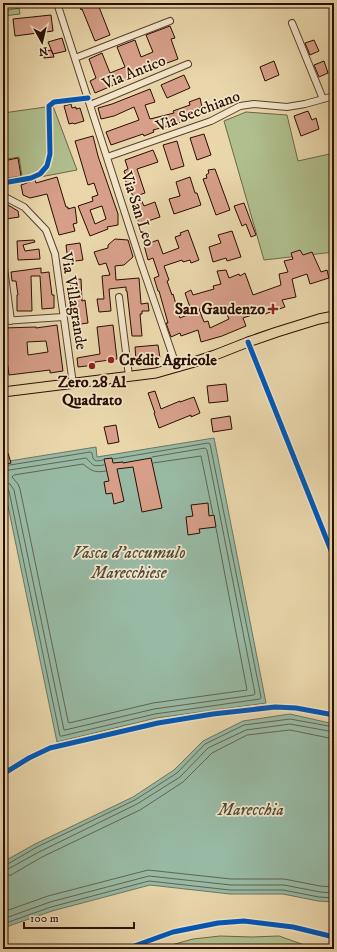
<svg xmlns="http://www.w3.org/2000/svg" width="337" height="952" font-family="'IM FELL DW Pica',serif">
	<rect width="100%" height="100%" fill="#e9d6ab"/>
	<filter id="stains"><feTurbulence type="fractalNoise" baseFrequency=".005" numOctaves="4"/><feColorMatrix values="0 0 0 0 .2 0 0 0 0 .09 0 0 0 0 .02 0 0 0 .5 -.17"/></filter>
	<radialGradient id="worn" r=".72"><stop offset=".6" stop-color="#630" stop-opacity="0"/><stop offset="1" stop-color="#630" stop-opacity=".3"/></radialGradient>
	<path fill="#b0bf8e" stroke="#6d6647" d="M 19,8 L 20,14 L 3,16 L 3,11 Z
		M 53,106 L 77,170 L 3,184 L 3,180 L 22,176 L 19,157 L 3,160 L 3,113 Z
		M 246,112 L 287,115 L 298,161 L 334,153 L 334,252 L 264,260 L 224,121 Z
		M 220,936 L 252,937 L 279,936 L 307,946 L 310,949 L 157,949 L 193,939 Z"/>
	<path fill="#98baa5" stroke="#6c7563" d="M 214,438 L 266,703 L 156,718 L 57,742 L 3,482 L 3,462 L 96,447 L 97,457 Z
		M 290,714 L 334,724 L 334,902 L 318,901 L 283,894 L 230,894 L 150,885 L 52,911 L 3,928 L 3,862 L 35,844 L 133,797 L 174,770 L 203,741 L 243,721 Z"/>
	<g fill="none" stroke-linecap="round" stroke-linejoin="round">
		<path stroke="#616452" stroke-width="1" d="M 153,463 L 201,456 L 213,514
			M 4,466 L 90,452 L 92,453 C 93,461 95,462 103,460
			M 3,471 L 86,458 C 94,465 91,467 104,465
			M 106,471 C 94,473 92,471 83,464 L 14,475 L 12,477 L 18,484 L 20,489 L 68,721 L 69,723 L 153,703 L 247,690 L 216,528
			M 3,482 L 10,484 L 14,490 L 64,730 L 65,730 L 154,709 L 254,695 L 255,693 L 207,450 L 205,448 L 152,457
			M 3,487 L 7,488 L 9,491 L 60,736 L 62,736 L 155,714 L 260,699 L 261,697 L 210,444 L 208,443 L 113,459
			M 3,865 L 6,865 L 37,847 L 135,800 L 177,773 L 205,744 L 244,725 L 290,719 L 334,727
			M 3,870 L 8,869 L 39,852 L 137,804 L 180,777 L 208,748 L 246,730 L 290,724 L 334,732
			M 3,876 L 11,875 L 42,857 L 140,810 L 183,782 L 212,753 L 247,735 L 290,730 L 334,739
			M 3,912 L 48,896 L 148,870 L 231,879 L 284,879 L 320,886 L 334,887
			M 3,919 L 50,902 L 149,876 L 231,885 L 284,885 L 320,892 L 334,893
			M 3,924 L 51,907 L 149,881 L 230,890 L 283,890 L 319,897 L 334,898"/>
	</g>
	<path fill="#d79f89" stroke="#2a0e00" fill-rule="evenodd" d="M 79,3 L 97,3 L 96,4 L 98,7 L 99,7 L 110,35 L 95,41 L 82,9 L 81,10 Z
		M 51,15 L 53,31 L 15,36 L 13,19 Z
		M 170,26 L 175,38 L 171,39 L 178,59 L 156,67 L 95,93 L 90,81 L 96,78 L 89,59 L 102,53 L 110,73 L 125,67 L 117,47 L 135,40 L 141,57 L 153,52 L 146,35 Z
		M 62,38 L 66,51 L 53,54 L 54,57 L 44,58 L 43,52 L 51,50 L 53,54 L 48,42 Z
		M 314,40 L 319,51 L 310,55 L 305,43 Z
		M 274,61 L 279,75 L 265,81 L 260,67 Z
		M 324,61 L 328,73 L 319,77 L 314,65 Z
		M 184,75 L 190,88 L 167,98 L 161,85 Z
		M 150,89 L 155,102 L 145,105 L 150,119 L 174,113 L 173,111 L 190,105 L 189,102 L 200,98 L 202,107 L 200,107 L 202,115 L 172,125 L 153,130 L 154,132 L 144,136 L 143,134 L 111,145 L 106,132 L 139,120 L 134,107 L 114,116 L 101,119 L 98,108 L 112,104 Z
		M 71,104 L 72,108 L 76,107 L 76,109 L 80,108 L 84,121 L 74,124 L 73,123 L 69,124 L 64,106 Z
		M 308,111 L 312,120 L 316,118 L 319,129 L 301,136 L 294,116 Z
		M 204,134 L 211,155 L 197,160 L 190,138 Z
		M 93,136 L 98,156 L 118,214 L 118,225 L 107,227 L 108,229 L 90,236 L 78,206 L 93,201 L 92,197 L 98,195 L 94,183 L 88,185 L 75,141 ZM 102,206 L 106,219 L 95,224 L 90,210 Z
		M 177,141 L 184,166 L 171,170 L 163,145 Z
		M 153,150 L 158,162 L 137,169 L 145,193 L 139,195 L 144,206 L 155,202 L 160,217 L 139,224 L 134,209 L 137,208 L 131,191 L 129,192 L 125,179 L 127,178 L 124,171 L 128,169 L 125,160 Z
		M 18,158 L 21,176 L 3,179 L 3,161 Z
		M 215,169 L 230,210 L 216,215 L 203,179 L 207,178 L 206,175 L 209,173 L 208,170 Z
		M 57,177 L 66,207 L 68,207 L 68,209 L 75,207 L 77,223 L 73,224 L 75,231 L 59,235 L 47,194 L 30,198 L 23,195 L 21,185 L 35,180 L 36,183 Z
		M 190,177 L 195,193 L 197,193 L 201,205 L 174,214 L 169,199 L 180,196 L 176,182 Z
		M 244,203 L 256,235 L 251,237 L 246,224 L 242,226 L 234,206 Z
		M 3,205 L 8,205 L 18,211 L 19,217 L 6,219 Z
		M 188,230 L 199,260 L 191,263 L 190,260 L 183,262 L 182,260 L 164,266 L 169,280 L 167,281 L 172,295 L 173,294 L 180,318 L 192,313 L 185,293 L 191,290 L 193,295 L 214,289 L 213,286 L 221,284 L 217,271 L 226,270 L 229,278 L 239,274 L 240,276 L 245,273 L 253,295 L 281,285 L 279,274 L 288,272 L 284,261 L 293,259 L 291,253 L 300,250 L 303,255 L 312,252 L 321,272 L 327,270 L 329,278 L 310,284 L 307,274 L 292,279 L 296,297 L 282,300 L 285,307 L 265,314 L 263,308 L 251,313 L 252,315 L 243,318 L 246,326 L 222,336 L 201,342 L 198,330 L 181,336 L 180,333 L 171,337 L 166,323 L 168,323 L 159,291 L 158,291 L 154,278 L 159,276 L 153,258 L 148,260 L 144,245 L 158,240 L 163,254 L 179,248 L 175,237 L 181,235 L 180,233 ZM 211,306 L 211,308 L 221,306 L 221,307 L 223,306 L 229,319 L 210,328 L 208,321 L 204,322 L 199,309 Z
		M 232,231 L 241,257 L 227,261 L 226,258 L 213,262 L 209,247 L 221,243 L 218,235 Z
		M 115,239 L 128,240 L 133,257 L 124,265 L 115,266 L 116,280 L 139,278 L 141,304 L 148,303 L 149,311 L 142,311 L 142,314 L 140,314 L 142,336 L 132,336 L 127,291 L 126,291 L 126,287 L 109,289 L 111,311 L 99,312 L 97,299 L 104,299 L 102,276 L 110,275 L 106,263 L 99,265 L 94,252 L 108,248 L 108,245 Z
		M 34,240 L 35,242 L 23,245 L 25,251 L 39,249 L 40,259 L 18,260 L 17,241 Z
		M 80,243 L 83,260 L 68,262 L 66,245 Z
		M 41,268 L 41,273 L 49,272 L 52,295 L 54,295 L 54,308 L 42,309 L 40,276 L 31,276 L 32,311 L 17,311 L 17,295 L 18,295 L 16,281 L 12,281 L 11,272 Z
		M 81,279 L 82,301 L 85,300 L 88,323 L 74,325 L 71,302 L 72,302 L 70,280 Z
		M 57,325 L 63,371 L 50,373 L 50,370 L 9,375 L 5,347 L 4,347 L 3,328 L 36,327 L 36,328 ZM 46,341 L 48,352 L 28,355 L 27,342 Z
		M 113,325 L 117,359 L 95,362 L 95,365 L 78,367 L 77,358 L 100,354 L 97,327 Z
		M 158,345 L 160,358 L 136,360 L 135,347 Z
		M 226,384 L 228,401 L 209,403 L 207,386 Z
		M 155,391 L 161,409 L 180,401 L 180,402 L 194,397 L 200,413 L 191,417 L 191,415 L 159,428 L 154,413 L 155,413 L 148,393 Z
		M 230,416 L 232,429 L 213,432 L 211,419 Z
		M 116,425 L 119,442 L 108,444 L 104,427 Z
		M 8,453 L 11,463 L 3,465 L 3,454 Z
		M 112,458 L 113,463 L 123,462 L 123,463 L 151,458 L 162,508 L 142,512 L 133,467 L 117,469 L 124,501 L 114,504 L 112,493 L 106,494 L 104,482 L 109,481 L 104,459 Z
		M 208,503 L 209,516 L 214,515 L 216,527 L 199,529 L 200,533 L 188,535 L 186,517 L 193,516 L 191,505 Z"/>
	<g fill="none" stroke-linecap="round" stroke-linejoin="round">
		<defs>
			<path id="street" d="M 3,3 L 4,3
				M 57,3 L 141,263 L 177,368
				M 292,23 L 323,99
				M 75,58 L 170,21
				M 90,105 L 188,64
				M 107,157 L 211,121 L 240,106 L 254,104 L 287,107 L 305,104 L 334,96
				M 3,196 L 24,207 L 46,230 L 55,254 L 73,384
				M 4,268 L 11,321
				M 119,297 L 129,376
				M 3,321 L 63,317"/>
			<path id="primary" d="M 3,392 L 156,373 L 191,363 L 215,355 L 248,342 L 277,332 L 319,319 L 334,316"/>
		</defs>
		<use href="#street" stroke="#5a402b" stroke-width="8"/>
		<use href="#primary" stroke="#2a0e00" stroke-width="11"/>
		<use href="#street" stroke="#f1e4c8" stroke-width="6"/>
		<use href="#primary" stroke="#e9d6ab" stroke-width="9"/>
		<defs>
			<path id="cycleway" d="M 3,183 L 31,178 L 40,174 L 47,166 L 50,154 L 49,106 L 54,102 L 88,98
				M 248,342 L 334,558
				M 3,774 L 29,758 L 50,748 L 158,723 L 213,714 L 275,707 L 296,708 L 334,715
				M 126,949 L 173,932 L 218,923 L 244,921 L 293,927 L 334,937"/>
		</defs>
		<use href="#cycleway" stroke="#f1e4c8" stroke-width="8"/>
		<use href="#cycleway" stroke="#0057b8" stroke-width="5"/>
	</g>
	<g fill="#8f2418" stroke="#f1e4c8" stroke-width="1.5">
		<path d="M271 303h4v4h4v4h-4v4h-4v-4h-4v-4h4z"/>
		<circle cx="111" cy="360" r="4"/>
		<circle cx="92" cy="366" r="4"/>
	</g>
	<g text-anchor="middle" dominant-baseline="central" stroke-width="3.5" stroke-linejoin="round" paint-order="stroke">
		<g font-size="16" fill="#2a0e00" stroke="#f1e4c8">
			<text transform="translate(134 72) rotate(-22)">Via Antico</text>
			<text transform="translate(198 111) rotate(-21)">Via Secchiano</text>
			<text transform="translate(138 209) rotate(72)">Via San Leo</text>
			<text transform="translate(74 301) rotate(81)">Via Villagrande</text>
		</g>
		<g font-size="16" font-weight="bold" fill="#2a0e00" stroke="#f1e4c8" text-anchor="end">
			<text x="265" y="309">San Gaudenzo</text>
			<text x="119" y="360" text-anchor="start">Crédit Agricole</text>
			<text x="92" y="382" text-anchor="middle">Zero 28 Al<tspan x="92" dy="18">Quadrato</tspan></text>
		</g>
		<g font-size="17" font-style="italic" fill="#504a3a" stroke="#f1e4c8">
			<text x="129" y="553">Vasca d'accumulo<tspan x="129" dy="20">Marecchiese</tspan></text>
			<text x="251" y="810">Marecchia</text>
		</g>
	</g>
	<rect width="337" height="952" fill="none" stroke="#e9d6ab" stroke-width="16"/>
	<rect x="4" y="4" width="329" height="944" fill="none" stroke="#2a0e00" stroke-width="2"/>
	<rect x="8" y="8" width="321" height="936" fill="none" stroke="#2a0e00"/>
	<g transform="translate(42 42) rotate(172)" stroke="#f1e4c8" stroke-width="3" paint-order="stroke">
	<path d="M0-3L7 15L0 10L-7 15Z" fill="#2a0e00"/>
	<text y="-6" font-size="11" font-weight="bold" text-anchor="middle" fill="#2a0e00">N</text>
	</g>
	<path d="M24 922v6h110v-6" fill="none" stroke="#2a0e00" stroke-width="2"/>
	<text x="30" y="922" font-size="12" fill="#2a0e00" stroke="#f1e4c8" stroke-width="3" paint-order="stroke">100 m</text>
	<rect width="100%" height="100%" filter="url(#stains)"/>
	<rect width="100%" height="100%" fill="url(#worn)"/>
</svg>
